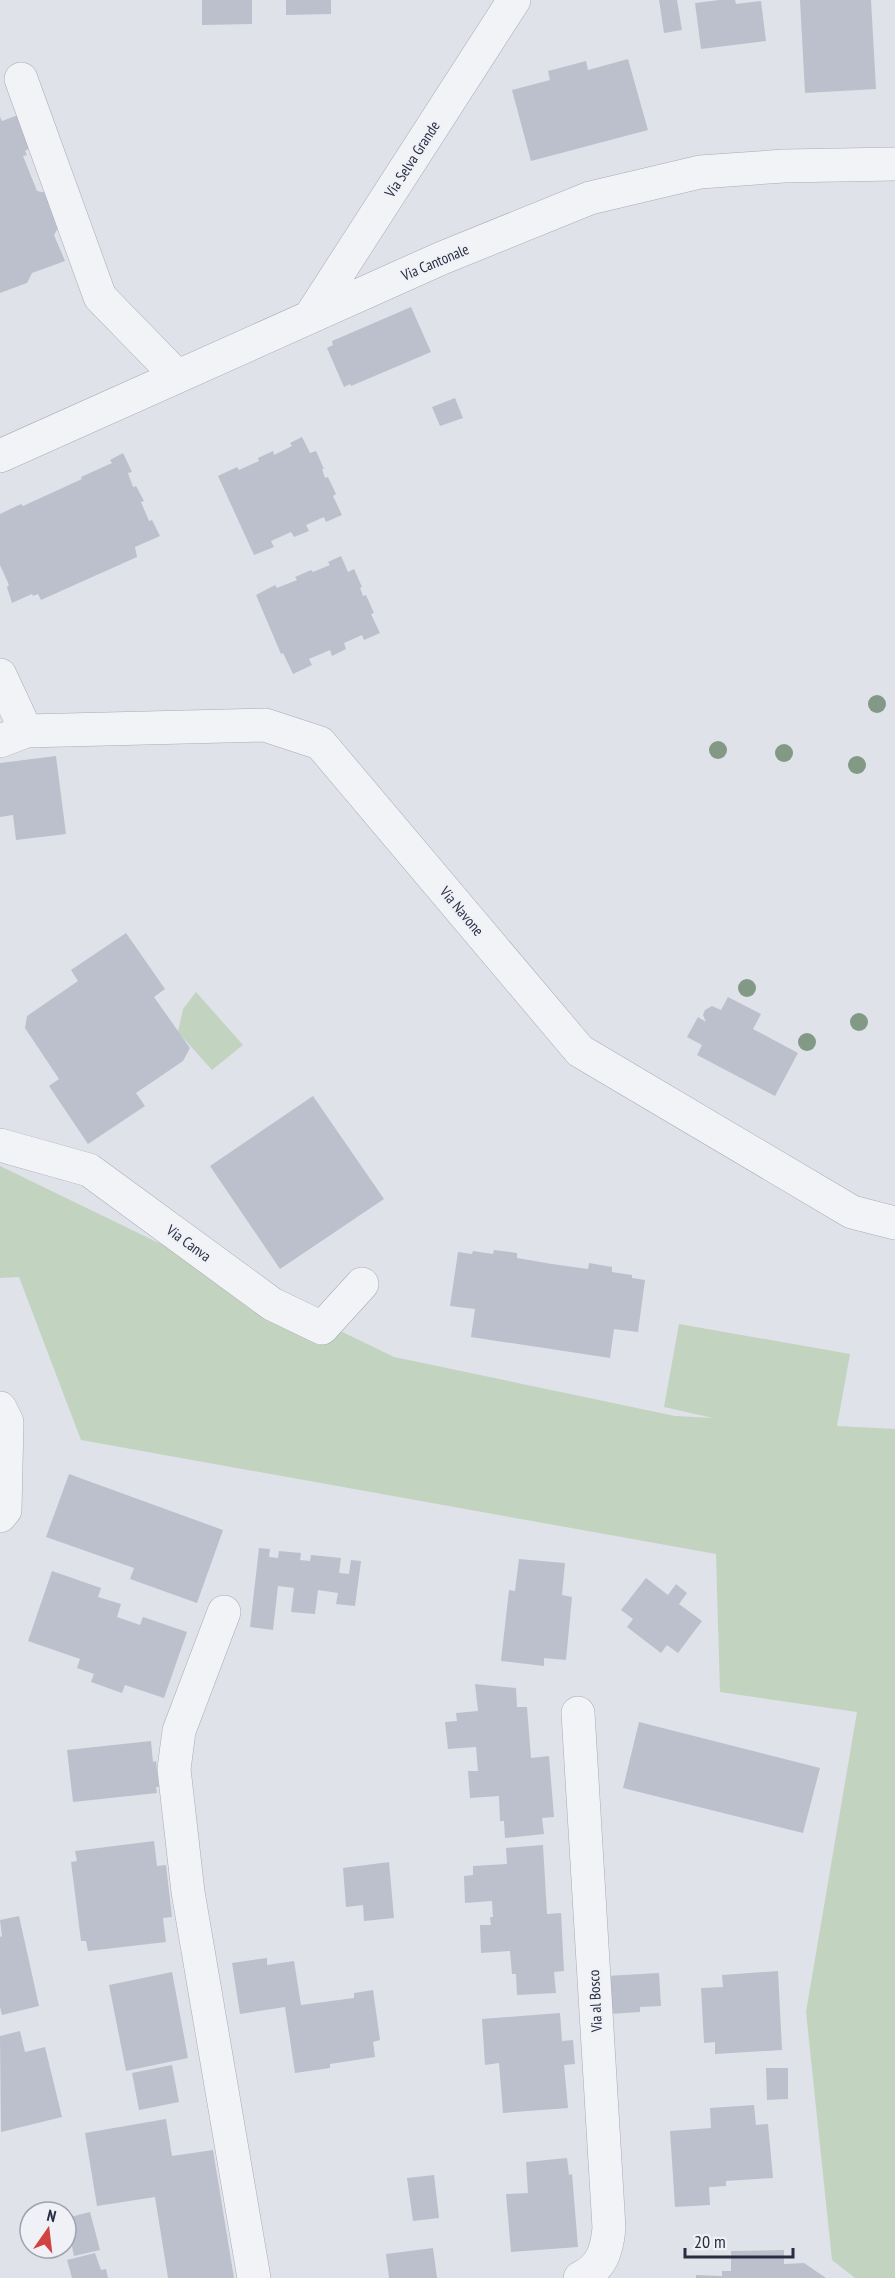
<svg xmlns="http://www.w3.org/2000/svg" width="895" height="2278" font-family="'PT Sans Narrow',sans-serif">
	<rect width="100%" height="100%" fill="#dfe2e9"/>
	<path fill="#c2d3c0" d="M 196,992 L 243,1045 L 212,1070 L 178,1032 L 183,1009 Z
		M 0,1166 L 394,1357 L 675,1416 L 713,1418 L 664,1407 L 679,1324 L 850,1354 L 837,1426 L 895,1429 L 895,2278 L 855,2278 L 832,2260 L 806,2012 L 857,1712 L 720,1692 L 716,1554 L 81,1440 L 19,1277 L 0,1278 Z"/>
	<path fill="#bcc0cc" d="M 202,0 L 252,0 L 252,24 L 202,25 Z
		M 286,0 L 331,0 L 331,14 L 286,15 Z
		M 659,0 L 677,0 L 682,30 L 664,33 Z
		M 719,0 L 735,0 L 736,4 L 761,1 L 766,41 L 701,49 L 695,3 Z
		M 800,0 L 871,0 L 876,89 L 805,93 Z
		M 628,59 L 648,130 L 531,161 L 512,90 L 550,80 L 548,71 L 586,61 L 588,70 Z
		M 18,115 L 30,148 L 25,151 L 27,155 L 23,156 L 37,191 L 53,194 L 63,220 L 54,235 L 65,261 L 32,273 L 27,283 L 0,293 L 0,117 L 2,121 Z
		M 411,307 L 431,352 L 351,386 L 350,384 L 344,387 L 327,348 L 333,345 L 332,341 Z
		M 455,398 L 463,418 L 440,426 L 432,407 Z
		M 302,437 L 310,453 L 316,451 L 324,469 L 322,469 L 325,478 L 328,477 L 336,494 L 333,496 L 342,515 L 326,522 L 324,517 L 306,525 L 309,531 L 294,537 L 291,532 L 271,541 L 274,547 L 254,555 L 218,476 L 237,467 L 239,470 L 259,461 L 258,458 L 273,451 L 274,455 L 292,446 L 290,443 Z
		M 123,453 L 132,472 L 128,473 L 133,487 L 136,486 L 144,501 L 141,502 L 149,521 L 152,520 L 160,536 L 135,547 L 137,557 L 90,578 L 41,600 L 38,594 L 33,596 L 32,594 L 12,603 L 7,587 L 9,585 L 0,565 L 0,514 L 21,504 L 23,506 L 82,479 L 81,477 L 112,463 L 110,460 Z
		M 341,556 L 348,572 L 354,569 L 362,587 L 360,588 L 363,596 L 366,595 L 374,613 L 371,614 L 380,633 L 364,640 L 362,635 L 344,643 L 346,649 L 332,656 L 330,650 L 309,659 L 312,665 L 293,674 L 283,653 L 281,654 L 256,595 L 275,585 L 277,588 L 297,580 L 295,577 L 311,570 L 313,572 L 330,565 L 328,562 Z
		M 56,756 L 66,834 L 16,840 L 13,815 L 0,817 L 0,763 Z
		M 126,933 L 165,989 L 154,997 L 190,1048 L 183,1061 L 136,1093 L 145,1106 L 88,1144 L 49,1086 L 59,1079 L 25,1028 L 27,1016 L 78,981 L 71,970 Z
		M 728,997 L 761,1014 L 753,1029 L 798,1053 L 775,1096 L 697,1055 L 702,1045 L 687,1037 L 698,1017 L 706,1022 L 703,1015 L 705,1010 L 712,1006 L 721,1010 Z
		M 313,1096 L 384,1199 L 280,1269 L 210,1166 Z
		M 494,1250 L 517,1253 L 517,1258 L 552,1264 L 588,1269 L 589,1263 L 612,1267 L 612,1272 L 632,1275 L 632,1278 L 645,1280 L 638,1332 L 614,1329 L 610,1358 L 471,1337 L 475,1309 L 450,1306 L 458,1252 L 472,1254 L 473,1251 L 493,1254 Z
		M 69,1474 L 223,1530 L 197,1603 L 130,1579 L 134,1568 L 46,1537 Z
		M 259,1548 L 270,1549 L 269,1557 L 278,1558 L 279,1551 L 301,1553 L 300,1560 L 310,1561 L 311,1555 L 341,1558 L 339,1573 L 349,1574 L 351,1560 L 361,1561 L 355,1606 L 336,1604 L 338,1593 L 318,1590 L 315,1614 L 291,1612 L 294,1588 L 278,1586 L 273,1630 L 250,1627 Z
		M 519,1559 L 565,1563 L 562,1595 L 572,1597 L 566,1660 L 544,1658 L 544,1666 L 501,1661 L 509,1590 L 515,1591 Z
		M 52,1571 L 101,1588 L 98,1597 L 121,1604 L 117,1617 L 140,1625 L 143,1617 L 187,1632 L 164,1698 L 125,1685 L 122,1693 L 91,1682 L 94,1674 L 77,1668 L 80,1659 L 28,1641 Z
		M 646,1578 L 668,1595 L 676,1584 L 687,1593 L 679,1604 L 702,1621 L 678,1653 L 667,1645 L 661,1653 L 627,1627 L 633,1619 L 621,1610 Z
		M 475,1684 L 516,1688 L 517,1707 L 527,1707 L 531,1758 L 549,1756 L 554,1817 L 542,1818 L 544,1834 L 505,1838 L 504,1821 L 500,1821 L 499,1796 L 470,1798 L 468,1771 L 478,1771 L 476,1747 L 448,1749 L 445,1722 L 457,1721 L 456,1713 L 478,1711 Z
		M 639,1722 L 820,1768 L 803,1833 L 623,1788 Z
		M 151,1741 L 153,1762 L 156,1761 L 159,1787 L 156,1787 L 157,1793 L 73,1802 L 67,1750 Z
		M 154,1841 L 157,1866 L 166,1865 L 172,1917 L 163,1918 L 166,1942 L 88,1951 L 86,1941 L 81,1941 L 71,1862 L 77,1861 L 75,1851 Z
		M 543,1845 L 547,1914 L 561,1913 L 564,1971 L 554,1972 L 556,1993 L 517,1995 L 516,1974 L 512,1974 L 510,1951 L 481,1953 L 480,1925 L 491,1925 L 490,1917 L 493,1917 L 492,1901 L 465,1903 L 464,1876 L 473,1875 L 473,1866 L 507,1864 L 506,1848 Z
		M 389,1862 L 394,1918 L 364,1921 L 363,1905 L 346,1907 L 343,1868 Z
		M 19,1916 L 39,2006 L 2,2015 L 0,2007 L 0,1937 L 2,1936 L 0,1920 Z
		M 267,1958 L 267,1965 L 294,1961 L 301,2005 L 354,1998 L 354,1993 L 373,1990 L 380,2040 L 373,2042 L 375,2057 L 330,2064 L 330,2068 L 295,2073 L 285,2007 L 240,2014 L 232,1963 Z
		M 778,1971 L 782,2050 L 715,2054 L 715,2042 L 704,2043 L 701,1988 L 723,1987 L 722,1975 Z
		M 172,1972 L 188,2058 L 126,2071 L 109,1985 Z
		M 659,1973 L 661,2006 L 640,2007 L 640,2012 L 609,2014 L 606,1976 Z
		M 560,2013 L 562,2041 L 573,2040 L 575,2064 L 564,2065 L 568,2108 L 503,2113 L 499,2063 L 485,2065 L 482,2019 Z
		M 20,2031 L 25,2052 L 45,2047 L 62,2117 L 1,2132 L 0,2036 Z
		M 172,2065 L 179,2102 L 139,2110 L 132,2073 Z
		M 766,2068 L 788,2068 L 788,2099 L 767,2100 Z
		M 754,2105 L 756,2125 L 768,2124 L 773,2178 L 726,2181 L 726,2186 L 709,2187 L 710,2205 L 675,2207 L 670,2131 L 711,2128 L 710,2108 Z
		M 166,2119 L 172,2156 L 213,2150 L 234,2278 L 168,2278 L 155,2197 L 97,2206 L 85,2133 Z
		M 567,2158 L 569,2175 L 572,2174 L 578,2247 L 511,2252 L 506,2194 L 528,2193 L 526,2162 Z
		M 434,2175 L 439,2218 L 413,2221 L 407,2178 Z
		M 90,2212 L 100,2250 L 74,2256 L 66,2218 Z
		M 433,2248 L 437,2278 L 389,2278 L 386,2254 Z
		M 784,2250 L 784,2264 L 804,2263 L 826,2278 L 696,2278 L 696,2275 L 722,2276 L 722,2271 L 731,2271 L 731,2251 Z
		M 95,2253 L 101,2270 L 106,2269 L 108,2278 L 72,2278 L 67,2260 Z"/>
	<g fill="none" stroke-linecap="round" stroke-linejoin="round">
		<defs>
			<path id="minor" d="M 21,79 L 100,297 L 176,375
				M 310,317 L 514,0
				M 0,456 L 442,258 L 590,198 L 700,172 L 784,166 L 895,164
				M 0,675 L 26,731
				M 0,741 L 26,731 L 265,725 L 320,743 L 580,1051 L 852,1212 L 895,1223
				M 0,1145 L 89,1170 L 272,1304 L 322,1328 L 362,1284
				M 0,1408 L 7,1422 L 5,1510 L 0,1516
				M 224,1612 L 179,1731 L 174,1769 L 188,1892 L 254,2278
				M 578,1713 L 609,2228 C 607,2250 602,2268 580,2278"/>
		</defs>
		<use href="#minor" stroke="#a8acb7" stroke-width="34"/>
		<use href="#minor" stroke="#f2f3f7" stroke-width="33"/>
	</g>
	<g fill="#829985">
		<circle cx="877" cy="704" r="9"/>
		<circle cx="718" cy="750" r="9"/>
		<circle cx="784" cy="753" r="9"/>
		<circle cx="857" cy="765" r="9"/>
		<circle cx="747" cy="988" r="9"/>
		<circle cx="859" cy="1022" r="9"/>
		<circle cx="807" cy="1042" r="9"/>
	</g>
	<g text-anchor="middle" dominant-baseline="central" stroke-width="4.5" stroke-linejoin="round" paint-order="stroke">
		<g font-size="15" fill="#282d41" stroke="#eff1f6">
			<text transform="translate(412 159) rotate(-57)">Via Selva Grande</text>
			<text transform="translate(435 262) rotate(-23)">Via Cantonale</text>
			<text transform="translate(462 911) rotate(50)">Via Navone</text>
			<text transform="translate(189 1243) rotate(36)">Via Canva</text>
			<text transform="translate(595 2001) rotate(-93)">Via al Bosco</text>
		</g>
	</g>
	<g transform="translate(48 2230) rotate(14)"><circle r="28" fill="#eff1f6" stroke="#9fa3ae" stroke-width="1.5"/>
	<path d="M0-4.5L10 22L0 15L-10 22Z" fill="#d24240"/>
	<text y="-9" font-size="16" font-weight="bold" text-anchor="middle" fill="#282d41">N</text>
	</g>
	<path d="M685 2248v9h108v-9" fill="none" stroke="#282d41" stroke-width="3"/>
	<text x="694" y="2248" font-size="18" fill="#282d41" stroke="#eff1f6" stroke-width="4.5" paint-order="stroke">20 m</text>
</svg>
